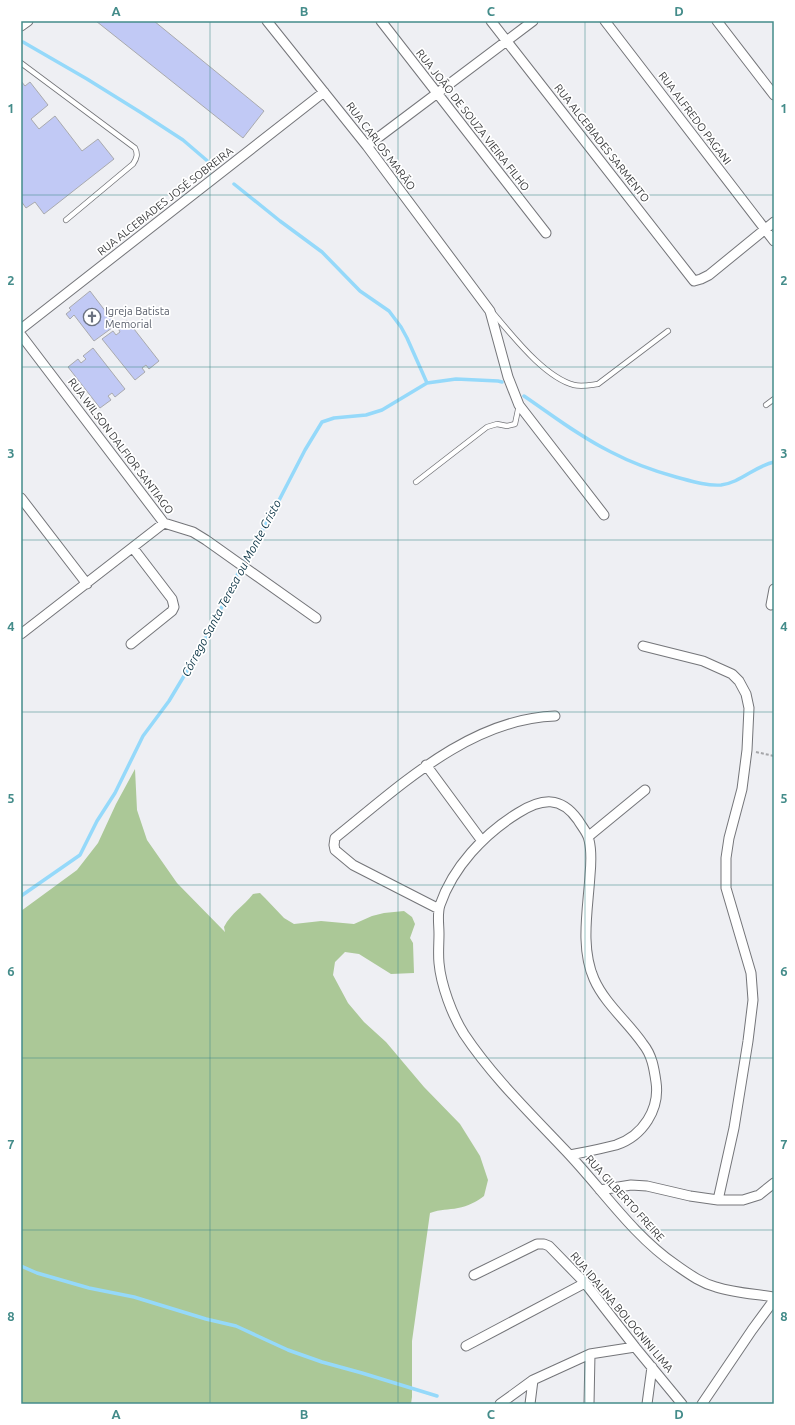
<svg xmlns="http://www.w3.org/2000/svg" width="795" height="1425" font-family="Ubuntu,sans-serif">
	<rect width="100%" height="100%" fill="#eeeff3"/>
	<path fill="#abc897" d="M 135,769 L 137,810 L 147,840 L 177,883 L 225,932 L 224,927 C 231,913 244,906 253,894 L 260,893 L 265,898 L 284,918 L 294,924 L 321,921 L 354,924 L 372,916 L 384,913 L 404,911 L 412,917 L 415,924 L 410,938 L 413,943 L 414,973 L 391,974 L 359,954 L 345,952 L 335,962 L 333,975 L 348,1003 L 364,1022 L 386,1042 L 424,1087 L 460,1124 L 480,1156 L 488,1180 L 484,1196 C 476,1202 468,1206 458,1208 C 448,1210 441,1209 430,1213 L 412,1341 L 412,1397 L 411,1404 L 21,1404 L 21,911 L 77,870 L 98,843 L 116,804 Z"/>
	<g fill="none" stroke-linecap="round" stroke-linejoin="round">
		<path stroke="#95d9fa" stroke-width="3.5" d="M 23,42 L 87,79 L 140,112 L 183,140 L 211,164
			M 234,184 L 280,221 L 322,252 L 360,291 L 389,311 L 401,327 L 407,338 L 427,383
			M 524,396 C 552,415 580,437 611,452 C 632,463 654,471 676,477 C 691,481 706,486 721,485 C 740,483 755,466 774,462
			M 21,896 L 80,855 L 97,821 L 115,793 L 143,736 L 169,701 L 187,671 L 214,623 L 243,563 L 273,512 L 305,450 L 322,422 L 334,418 L 366,415 L 382,410 L 427,383 L 456,379 L 498,381 L 502,382
			M 21,1266 L 37,1273 L 89,1288 L 134,1297 L 206,1319 L 236,1326 L 288,1350 L 322,1362 L 362,1373 L 437,1396"/>
	</g>
	<path fill="#c1c9f5" stroke="#a9aaae" d="M 96,21 L 154,21 L 264,111 L 243,138 Z
		M 21,81 L 25,86 L 30,82 L 48,105 L 31,119 L 39,129 L 55,116 L 82,151 L 98,139 L 114,159 L 44,214 L 35,202 L 26,208 L 21,201 Z
		M 90,291 L 116,325 L 94,341 L 74,315 L 70,319 L 66,314 L 71,310 L 69,308 Z
		M 127,320 L 159,361 L 149,369 L 146,365 L 142,368 L 145,372 L 135,380 L 102,339 L 113,331 L 116,335 L 120,332 L 118,328 Z
		M 93,348 L 125,389 L 115,397 L 112,393 L 108,396 L 111,400 L 100,408 L 68,367 L 78,359 L 81,363 L 86,359 L 83,356 Z"/>
	<g fill="none" stroke-linecap="round" stroke-linejoin="round">
		<defs>
			<path id="service" d="M 21,63 L 135,148 C 138,154 137,158 133,164 L 66,220
				M 493,313 C 513,336 544,377 574,385 C 582,387 590,385 598,384 L 668,331
				M 766,405 L 774,399
				M 416,482 L 487,427 L 497,424 L 507,426 L 515,424 L 519,405"/>
			<path id="minor" d="M 267,21 L 367,146 L 490,311 L 508,377 L 519,405 L 604,515
				M 381,21 L 546,233
				M 491,21 L 694,281 L 701,279 L 709,275 L 774,222
				M 605,21 L 774,241
				M 717,21 L 774,95
				M 21,26 L 28,21
				M 367,146 L 533,21
				M 21,329 L 324,92
				M 21,335 L 164,523 L 193,532 L 206,540 L 316,618
				M 21,498 L 87,584
				M 771,605 L 774,589
				M 21,634 L 164,523
				M 131,644 L 172,611 L 174,607 L 172,599 L 133,548
				M 643,646 L 703,661 L 732,674 L 739,681 L 746,694 L 749,708 L 747,750 L 742,789 L 729,838 L 726,858 L 726,888 L 751,973 L 753,1000 L 748,1041 L 734,1128 L 718,1200
				M 426,765 L 482,841
				M 589,836 L 645,790
				M 439,909 L 353,865 L 335,850 L 334,845 L 335,838 C 399,787 469,719 555,716
				M 570,1155 C 585,1152 601,1149 616,1145 C 643,1136 660,1109 656,1082 C 654,1068 652,1055 643,1044 C 628,1022 605,1004 594,979 C 580,947 588,909 590,875 C 591,864 592,852 589,840 C 588,833 582,827 578,820 C 561,796 542,798 518,813 C 484,834 453,867 440,905 C 437,914 439,924 439,934 C 439,943 438,953 439,963 C 441,985 452,1015 464,1034 C 492,1076 528,1111 563,1148 C 601,1187 631,1234 676,1265 C 689,1274 701,1283 716,1287 C 734,1293 756,1294 774,1297
				M 600,1190 L 631,1185 L 647,1186 L 690,1196 L 718,1200 L 743,1200 L 759,1195 L 774,1183
				M 474,1275 L 537,1244 L 544,1244 L 549,1246 L 585,1283 L 635,1347 L 682,1404
				M 466,1346 L 585,1283
				M 500,1404 L 533,1380 L 590,1354 L 635,1347
				M 530,1404 L 533,1380
				M 589,1404 L 590,1354
				M 647,1404 L 652,1367
				M 702,1404 L 752,1330 L 774,1300"/>
		</defs>
		<use href="#service" stroke="#747579" stroke-width="6"/>
		<use href="#minor" stroke="#747579" stroke-width="11"/>
		<path stroke="#a5a6a9" stroke-width="2" stroke-dasharray="3 2" stroke-linecap="butt" d="M 756,752 L 774,756"/>
		<use href="#service" stroke="#fff" stroke-width="4.5"/>
		<use href="#minor" stroke="#fff" stroke-width="9"/>
	</g>
	<path fill="none" stroke="#448c8a" stroke-width="1" stroke-opacity="0.55" d="M 210,21 L 210,1404M 398,21 L 398,1404M 585,21 L 585,1404M 21,195 L 774,195M 21,367 L 774,367M 21,540 L 774,540M 21,712 L 774,712M 21,885 L 774,885M 21,1058 L 774,1058M 21,1230 L 774,1230"/>
	<defs>
		<symbol id="church-ring" viewBox="-11 -11 22 22"><circle r="9.5" fill="#fff" stroke="#6b7280" stroke-width="1.5"/><path d="M-1.2-6h2.4v3.5h3.3v2.4h-3.3V6h-2.4V-.1h-3.3v-2.4h3.3Z" fill="#6b7280"/></symbol>
	</defs>
	<g fill-rule="evenodd">
		<use href="#church-ring" x="82" y="307" width="20" height="20"/>
	</g>
	<g text-anchor="middle" dominant-baseline="central" stroke-width="3.5" stroke-linejoin="round" paint-order="stroke">
		<g font-size="11" fill="#3a3b3d" stroke="#fff">
			<text transform="translate(695 118) rotate(53)">RUA ALFREDO PAGANI</text>
			<text transform="translate(473 120) rotate(52)">RUA JOÃO DE SOUZA VIEIRA FILHO</text>
			<text transform="translate(602 143) rotate(52)">RUA ALCEBIADES SARMENTO</text>
			<text transform="translate(381 146) rotate(53)">RUA CARLOS MARÃO</text>
			<text transform="translate(165 201) rotate(-38)">RUA ALCEBIADES JOSÉ SOBREIRA</text>
			<text transform="translate(121 446) rotate(53)">RUA WILSON DALFIOR SANTIAGO</text>
			<text transform="translate(625 1198) rotate(48)">RUA GILBERTO FREIRE</text>
			<text transform="translate(622 1312) rotate(50)">RUA IDALINA BOLOGNINI LIMA</text>
		</g>
		<g font-size="11" fill="#5b616d" stroke="#fff" text-anchor="start">
			<text x="105" y="311">Igreja Batista<tspan x="105" dy="13">Memorial</tspan></text>
		</g>
		<g font-size="12" font-style="italic" fill="#0f3748" stroke="#fff">
			<text transform="translate(231 588) rotate(-62)">Córrego Santa Teresa ou Monte Cristo</text>
		</g>
	</g>
	<rect width="795" height="1425" fill="none" stroke="#ffffff" stroke-width="44"/>
	<rect x="22" y="22" width="751" height="1381" fill="none" stroke="#448c8a" stroke-width="1.5"/>
	<g font-size="13" text-anchor="middle" font-weight="bold" fill="#448c8a">
		<text x="116" y="16">A</text>
		<text x="304" y="16">B</text>
		<text x="491" y="16">C</text>
		<text x="679" y="16">D</text>
		<text x="11" y="113">1</text>
		<text x="784" y="113">1</text>
		<text x="11" y="285">2</text>
		<text x="784" y="285">2</text>
		<text x="11" y="458">3</text>
		<text x="784" y="458">3</text>
		<text x="11" y="631">4</text>
		<text x="784" y="631">4</text>
		<text x="11" y="803">5</text>
		<text x="784" y="803">5</text>
		<text x="11" y="976">6</text>
		<text x="784" y="976">6</text>
		<text x="11" y="1149">7</text>
		<text x="784" y="1149">7</text>
		<text x="11" y="1321">8</text>
		<text x="784" y="1321">8</text>
		<text x="116" y="1419">A</text>
		<text x="304" y="1419">B</text>
		<text x="491" y="1419">C</text>
		<text x="679" y="1419">D</text>
	</g>
</svg>
